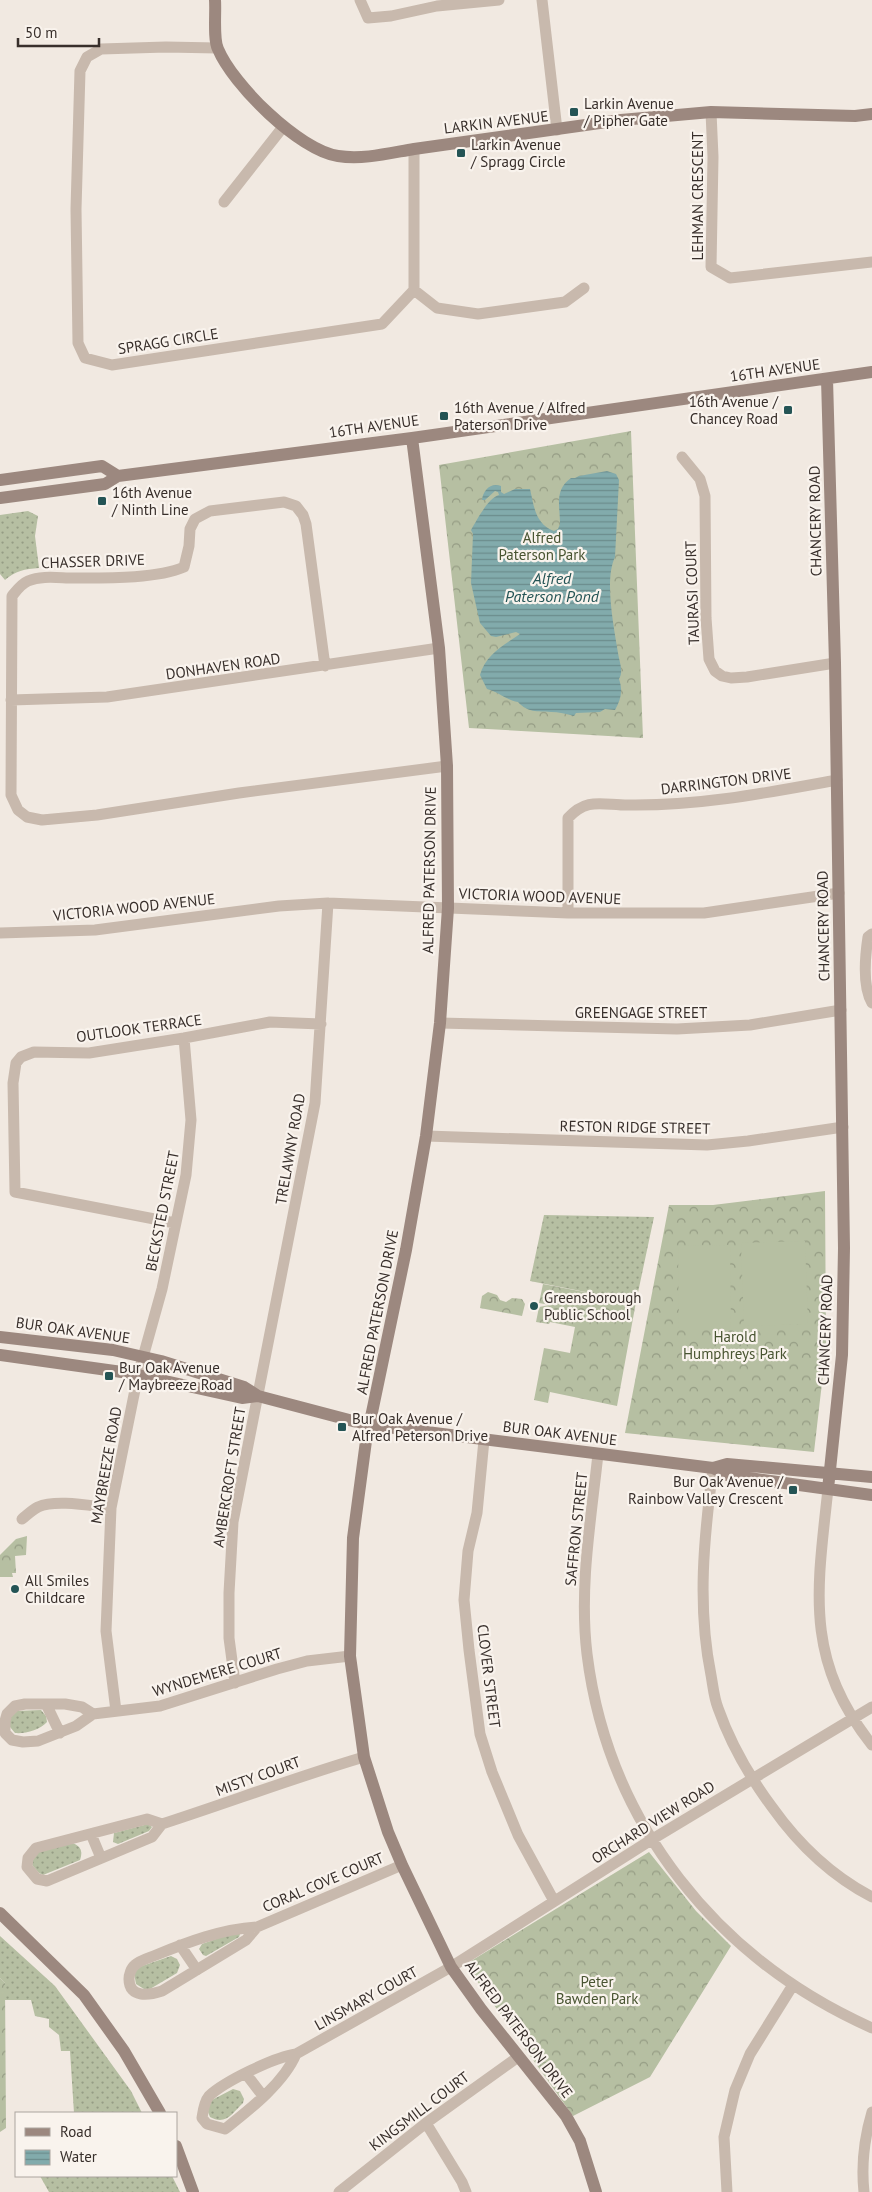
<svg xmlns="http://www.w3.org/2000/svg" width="872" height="2192" font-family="'PT Sans',sans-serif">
	<defs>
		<pattern id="grass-dots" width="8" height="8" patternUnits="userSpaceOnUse" patternTransform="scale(1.25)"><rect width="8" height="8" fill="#b6bfa2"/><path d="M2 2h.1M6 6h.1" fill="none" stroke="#959c84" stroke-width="1.8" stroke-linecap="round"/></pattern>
		<pattern id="forest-crowns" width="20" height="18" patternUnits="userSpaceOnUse" patternTransform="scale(1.25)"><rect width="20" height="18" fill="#b6bfa2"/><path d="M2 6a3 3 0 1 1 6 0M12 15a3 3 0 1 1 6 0" fill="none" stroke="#959c84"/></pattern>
		<pattern id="water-rules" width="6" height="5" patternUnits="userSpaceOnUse" patternTransform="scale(1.25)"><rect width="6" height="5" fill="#82abac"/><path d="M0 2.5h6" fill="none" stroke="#6b8c8c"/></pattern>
	</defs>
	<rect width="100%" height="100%" fill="#f1e9e1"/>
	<path fill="url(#grass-dots)" d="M 28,511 L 38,516 L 35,536 L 39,568 C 25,569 15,571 5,580 L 0,574 L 0,515 Z
		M 544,1215 L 654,1217 L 636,1302 L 530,1281 Z
		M 41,1710 L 46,1716 L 47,1722 C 40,1730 25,1734 15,1733 L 10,1727 L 9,1719 L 16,1711 Z
		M 148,1824 L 152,1827 L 149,1831 L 118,1844 L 113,1842 L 114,1833 Z
		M 72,1843 C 81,1846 83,1851 80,1860 L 43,1875 L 39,1873 L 32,1865 L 34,1855 L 37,1852 Z
		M 238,1931 L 240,1934 L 239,1937 L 206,1956 L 203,1955 L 199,1949 L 202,1944 Z
		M 0,1936 L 55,1986 L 131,2091 L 142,2113 L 74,2113 L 70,2051 L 61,2051 L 59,2035 L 49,2027 L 49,2019 L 35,2016 L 31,2000 L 5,2000 L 5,1983 L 0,1978 Z
		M 171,1956 L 177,1959 L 180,1965 L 177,1973 L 150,1989 L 144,1989 L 136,1984 L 134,1973 L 139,1967 Z
		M 233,2089 L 240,2091 L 244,2099 L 243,2103 C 232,2113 226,2126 210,2117 L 208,2112 L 210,2101 Z
		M 40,2176 L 172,2176 L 180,2192 L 49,2192 Z"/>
	<path fill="url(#forest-crowns)" d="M 631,431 L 643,738 L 469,728 L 439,465 Z
		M 825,1191 L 826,1348 L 814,1452 L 625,1433 L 669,1205 L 713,1205 Z
		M 543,1284 L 636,1302 L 617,1406 L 550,1392 L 548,1403 L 534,1400 L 544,1348 L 570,1353 L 575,1327 L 550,1322 L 549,1324 L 536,1322 L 539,1307 L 550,1305 L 539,1303 Z
		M 488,1292 L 497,1295 L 500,1300 L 506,1302 L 512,1298 L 522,1299 L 525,1304 L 522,1316 L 480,1308 L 482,1296 Z
		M 27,1536 L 26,1555 L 15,1556 L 16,1573 L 12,1573 L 13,1577 L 0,1577 L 0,1555 L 16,1539 Z
		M 649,1852 L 696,1911 L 731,1946 L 650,2077 L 573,2116 L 467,1967 L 471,1961 Z
		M 0,1978 L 5,1983 L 6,2128 L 0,2132 Z"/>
	<path fill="#b6bfa2" d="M 805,1241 L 808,1324 L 744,1326 L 741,1243 Z
		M 730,1245 L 731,1328 L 679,1328 L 678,1246 Z"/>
	<path fill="url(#water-rules)" d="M 607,471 L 616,474 L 619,480 L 615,557 C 604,580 614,627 618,653 C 619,661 624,671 619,679 C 623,690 621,700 615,710 L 605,709 L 600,712 L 576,713 L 574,716 C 567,714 558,712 551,712 C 537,711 528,713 518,702 C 506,700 499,692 487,689 L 480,675 C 485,655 504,645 520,634 L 516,632 L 496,637 L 491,636 L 480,623 L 471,583 L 473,534 L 471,530 C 477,520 488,498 499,495 L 498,492 L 495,491 L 485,500 L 482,500 C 483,490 491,482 501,486 L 501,492 L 504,494 L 515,489 L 530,489 C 534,506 535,524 554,531 L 558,529 L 560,524 C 560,506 554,490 571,478 L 575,478 L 579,476 Z"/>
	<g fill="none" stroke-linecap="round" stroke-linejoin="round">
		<path stroke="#c8b9ad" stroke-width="11" d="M 360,0 L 368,18 L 391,16 L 437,6 L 499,0
			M 542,0 L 557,130
			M 217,48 L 166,47 L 101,49 L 87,57 L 80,71 L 76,209 L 78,343 L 85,358 L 112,365 L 382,324 L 414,290 L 414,149
			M 711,112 L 713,157 L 711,267 L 730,278 L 872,262
			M 224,202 L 283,127
			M 414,290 L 437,308 L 478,314 L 565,302 L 584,288
			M 682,457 L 700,479 L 705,496 L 706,618 L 709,659 L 715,671 L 722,676 L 731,678 L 747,677 L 835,663
			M 325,666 L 306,524 L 303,515 L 296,506 L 284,502 L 210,511 L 195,519 L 190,529 L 189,546 L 184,567 C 157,579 105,578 74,578 C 59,578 42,575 28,581 C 21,584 17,590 12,596 L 11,795 L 18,810 L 27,817 L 42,820 L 97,815 L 239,793 L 447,766
			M 11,700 L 107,697 L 439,648
			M 568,913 L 568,818 C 587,797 602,805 628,805 C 700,806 766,793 837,780
			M 0,933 L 95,930 L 279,906 L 328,903 L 568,913 L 704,913 L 839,893
			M 872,934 L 868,937 C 865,957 862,986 872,1003
			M 440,1023 L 677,1029 L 750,1025 L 841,1010
			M 426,1136 L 707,1145 L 748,1141 L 843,1127
			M 175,1223 L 15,1192 L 13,1083 L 16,1063 L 21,1057 L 34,1052 L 89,1053 L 184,1038 L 270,1022 L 321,1024
			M 484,1440 L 477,1513 L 468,1551 L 464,1600 L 469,1650 L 480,1734 L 492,1772 L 518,1835 L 554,1901
			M 598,1454 C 591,1520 579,1587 587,1654 C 608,1823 717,1959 872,2028
			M 713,1468 C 704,1537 697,1606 711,1675 C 713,1686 714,1698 718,1708 C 731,1745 749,1776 772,1807 C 799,1845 830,1875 872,1897
			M 828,1489 C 817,1591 804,1659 872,1745
			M 22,1519 C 27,1515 32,1510 38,1507 C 56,1499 91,1506 111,1508
			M 235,1683 L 229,1638 L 229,1593 L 233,1522 L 315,1103 L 328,903
			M 46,1704 L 60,1733
			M 116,1711 L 106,1631 L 111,1508 L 138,1375 L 162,1289 L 186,1175 L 191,1120 L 184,1038
			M 93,1714 L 82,1707 L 65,1704 L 25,1704 L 15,1706 L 7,1714 L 5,1721 L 5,1733 L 12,1740 L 23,1742 L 38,1741 L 76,1726 L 93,1714 L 160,1706 L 277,1669 L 307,1661 L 350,1656
			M 162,1824 L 152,1837 L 47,1881 L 37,1879 L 27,1867 L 28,1858 L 36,1848 L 147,1819 L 162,1824 C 230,1802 296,1777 364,1757
			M 91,1834 L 101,1858
			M 257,1927 L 246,1940 L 162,1991 C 150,1995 129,1999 129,1979 C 129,1975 131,1968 135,1965 C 140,1960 149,1958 156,1955 C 188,1942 222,1929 257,1927 L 402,1865
			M 180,1945 L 197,1970
			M 296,2054 C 284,2083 249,2110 225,2129 L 207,2124 L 202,2118 C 203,2111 204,2102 209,2096 C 225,2081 275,2057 296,2054 L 451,1967 L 651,1840 L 872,1707
			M 246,2074 L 263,2096
			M 426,2123 L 462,2182 L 466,2192
			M 339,2192 L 426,2123 L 518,2057
			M 727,2192 L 724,2137 L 735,2090 L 750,2054 L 793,1985
			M 864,2192 C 861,2164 864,2139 872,2112"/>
		<path stroke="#9c887f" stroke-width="12" d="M 215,0 C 216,12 213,39 218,49 C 233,85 299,150 338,156 C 363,160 390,153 414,149 L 621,120 L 711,112 L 855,116 L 872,114
			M 827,379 L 835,663 L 844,1248 L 842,1355 L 828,1489
			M 412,438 L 439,648 L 447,766 L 448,908 L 440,1023 L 426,1136 L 406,1250 L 366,1441 L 353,1538 L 350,1656 L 364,1757 L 388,1832 L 402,1865 L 451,1967 L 481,2009 L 566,2116 L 580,2141 L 596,2192
			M 0,480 L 102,466 L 118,476
			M 0,498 L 105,484 L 118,476 L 412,438 L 872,372
			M 0,1337 L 113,1350 L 161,1361 L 244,1387 L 258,1396 L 353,1421 L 387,1427 L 713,1468 L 727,1475 L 872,1495
			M 0,1355 L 129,1373 L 242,1398 L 258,1396
			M 713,1468 L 727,1464 L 872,1477
			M 0,1913 L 84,1995 L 124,2051 L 160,2113
			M 176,2146 L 193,2192"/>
	</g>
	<g fill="#245455" stroke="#f9f3ed" stroke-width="2">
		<rect x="569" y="107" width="10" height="10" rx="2.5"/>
		<rect x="456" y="148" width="10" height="10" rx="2.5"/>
		<rect x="783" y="405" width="10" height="10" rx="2.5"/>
		<rect x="439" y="411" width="10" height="10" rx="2.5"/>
		<rect x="97" y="496" width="10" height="10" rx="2.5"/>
		<circle cx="534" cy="1306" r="5"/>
		<rect x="104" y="1371" width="10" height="10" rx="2.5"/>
		<rect x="337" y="1422" width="10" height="10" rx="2.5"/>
		<rect x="788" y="1485" width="10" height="10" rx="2.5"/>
		<circle cx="15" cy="1589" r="5"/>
	</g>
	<g text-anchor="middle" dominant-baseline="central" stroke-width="4.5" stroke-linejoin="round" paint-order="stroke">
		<g font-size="15" fill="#382f2b" stroke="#f9f3ed" text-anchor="start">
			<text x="584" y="103">Larkin Avenue<tspan x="584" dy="17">/ Pipher Gate</tspan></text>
			<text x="471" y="144">Larkin Avenue<tspan x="471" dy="17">/ Spragg Circle</tspan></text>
			<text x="778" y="401" text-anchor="end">16th Avenue /<tspan x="778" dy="17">Chancey Road</tspan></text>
			<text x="454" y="407">16th Avenue / Alfred<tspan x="454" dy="17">Paterson Drive</tspan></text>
			<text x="112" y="492">16th Avenue<tspan x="112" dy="17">/ Ninth Line</tspan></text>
			<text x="544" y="1297">Greensborough<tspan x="544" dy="17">Public School</tspan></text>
			<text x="119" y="1367">Bur Oak Avenue<tspan x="119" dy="17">/ Maybreeze Road</tspan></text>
			<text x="352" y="1418">Bur Oak Avenue /<tspan x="352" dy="17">Alfred Peterson Drive</tspan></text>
			<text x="783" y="1481" text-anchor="end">Bur Oak Avenue /<tspan x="783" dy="17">Rainbow Valley Crescent</tspan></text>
			<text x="25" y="1580">All Smiles<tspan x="25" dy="17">Childcare</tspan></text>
		</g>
		<g font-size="15" fill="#382f2b" stroke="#f9f3ed">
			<text transform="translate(496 122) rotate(-7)">LARKIN AVENUE</text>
			<text transform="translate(697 196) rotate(-90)">LEHMAN CRESCENT</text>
			<text transform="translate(168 341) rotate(-9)">SPRAGG CIRCLE</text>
			<text transform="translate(775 370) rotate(-8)">16TH AVENUE</text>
			<text transform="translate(374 426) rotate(-8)">16TH AVENUE</text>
			<text transform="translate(815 521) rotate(-91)">CHANCERY ROAD</text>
			<text transform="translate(93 561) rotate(-2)">CHASSER DRIVE</text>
			<text transform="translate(692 593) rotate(-92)">TAURASI COURT</text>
			<text transform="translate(223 666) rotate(-8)">DONHAVEN ROAD</text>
			<text transform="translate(726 781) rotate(-7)">DARRINGTON DRIVE</text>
			<text transform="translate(429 870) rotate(-89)">ALFRED PATERSON DRIVE</text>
			<text transform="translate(540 896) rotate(2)">VICTORIA WOOD AVENUE</text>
			<text transform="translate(134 907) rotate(-6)">VICTORIA WOOD AVENUE</text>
			<text transform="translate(823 926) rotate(-91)">CHANCERY ROAD</text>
			<text x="641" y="1012">GREENGAGE STREET</text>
			<text transform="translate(139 1028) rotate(-8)">OUTLOOK TERRACE</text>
			<text transform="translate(635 1127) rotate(1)">RESTON RIDGE STREET</text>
			<text transform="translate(290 1149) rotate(-80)">TRELAWNY ROAD</text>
			<text transform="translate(162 1211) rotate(-79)">BECKSTED STREET</text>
			<text transform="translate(377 1312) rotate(-79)">ALFRED PATERSON DRIVE</text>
			<text transform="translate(73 1330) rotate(8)">BUR OAK AVENUE</text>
			<text transform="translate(825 1330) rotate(-88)">CHANCERY ROAD</text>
			<text transform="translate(560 1433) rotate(7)">BUR OAK AVENUE</text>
			<text transform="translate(106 1465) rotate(-80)">MAYBREEZE ROAD</text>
			<text transform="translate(229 1477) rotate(-81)">AMBERCROFT STREET</text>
			<text transform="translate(576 1529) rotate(-84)">SAFFRON STREET</text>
			<text transform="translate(217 1672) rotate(-17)">WYNDEMERE COURT</text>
			<text transform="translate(489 1676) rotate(83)">CLOVER STREET</text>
			<text transform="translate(258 1776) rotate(-20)">MISTY COURT</text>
			<text transform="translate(653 1822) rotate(-32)">ORCHARD VIEW ROAD</text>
			<text transform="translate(323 1882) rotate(-23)">CORAL COVE COURT</text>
			<text transform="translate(366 1998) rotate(-29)">LINSMARY COURT</text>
			<text transform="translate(519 2029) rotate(53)">ALFRED PATERSON DRIVE</text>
			<text transform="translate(419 2111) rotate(-37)">KINGSMILL COURT</text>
		</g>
		<g font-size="15" fill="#485431" stroke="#f9f3ed">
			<text x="542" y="537">Alfred<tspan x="542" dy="17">Paterson Park</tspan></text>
			<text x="735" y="1336">Harold<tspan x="735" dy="17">Humphreys Park</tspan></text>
			<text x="597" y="1981">Peter<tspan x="597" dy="17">Bawden Park</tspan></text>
		</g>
		<g font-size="16" font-style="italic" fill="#245455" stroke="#f9f3ed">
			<text x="552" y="578">Alfred<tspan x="552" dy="18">Paterson Pond</tspan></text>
		</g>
	</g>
	<rect x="15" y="2112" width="162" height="65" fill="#f9f3ed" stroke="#aca59f"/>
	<rect x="25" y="2128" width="25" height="8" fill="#9c887f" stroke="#aca59f"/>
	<text x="60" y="2137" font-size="15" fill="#382f2b">Road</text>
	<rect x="25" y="2150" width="25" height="15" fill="url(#water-rules)" stroke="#aca59f"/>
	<text x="60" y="2162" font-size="15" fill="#382f2b">Water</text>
	<path d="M18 38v8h81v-8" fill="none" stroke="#382f2b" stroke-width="2.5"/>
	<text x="25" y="38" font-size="15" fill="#382f2b" stroke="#f9f3ed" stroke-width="4" paint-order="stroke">50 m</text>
</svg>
